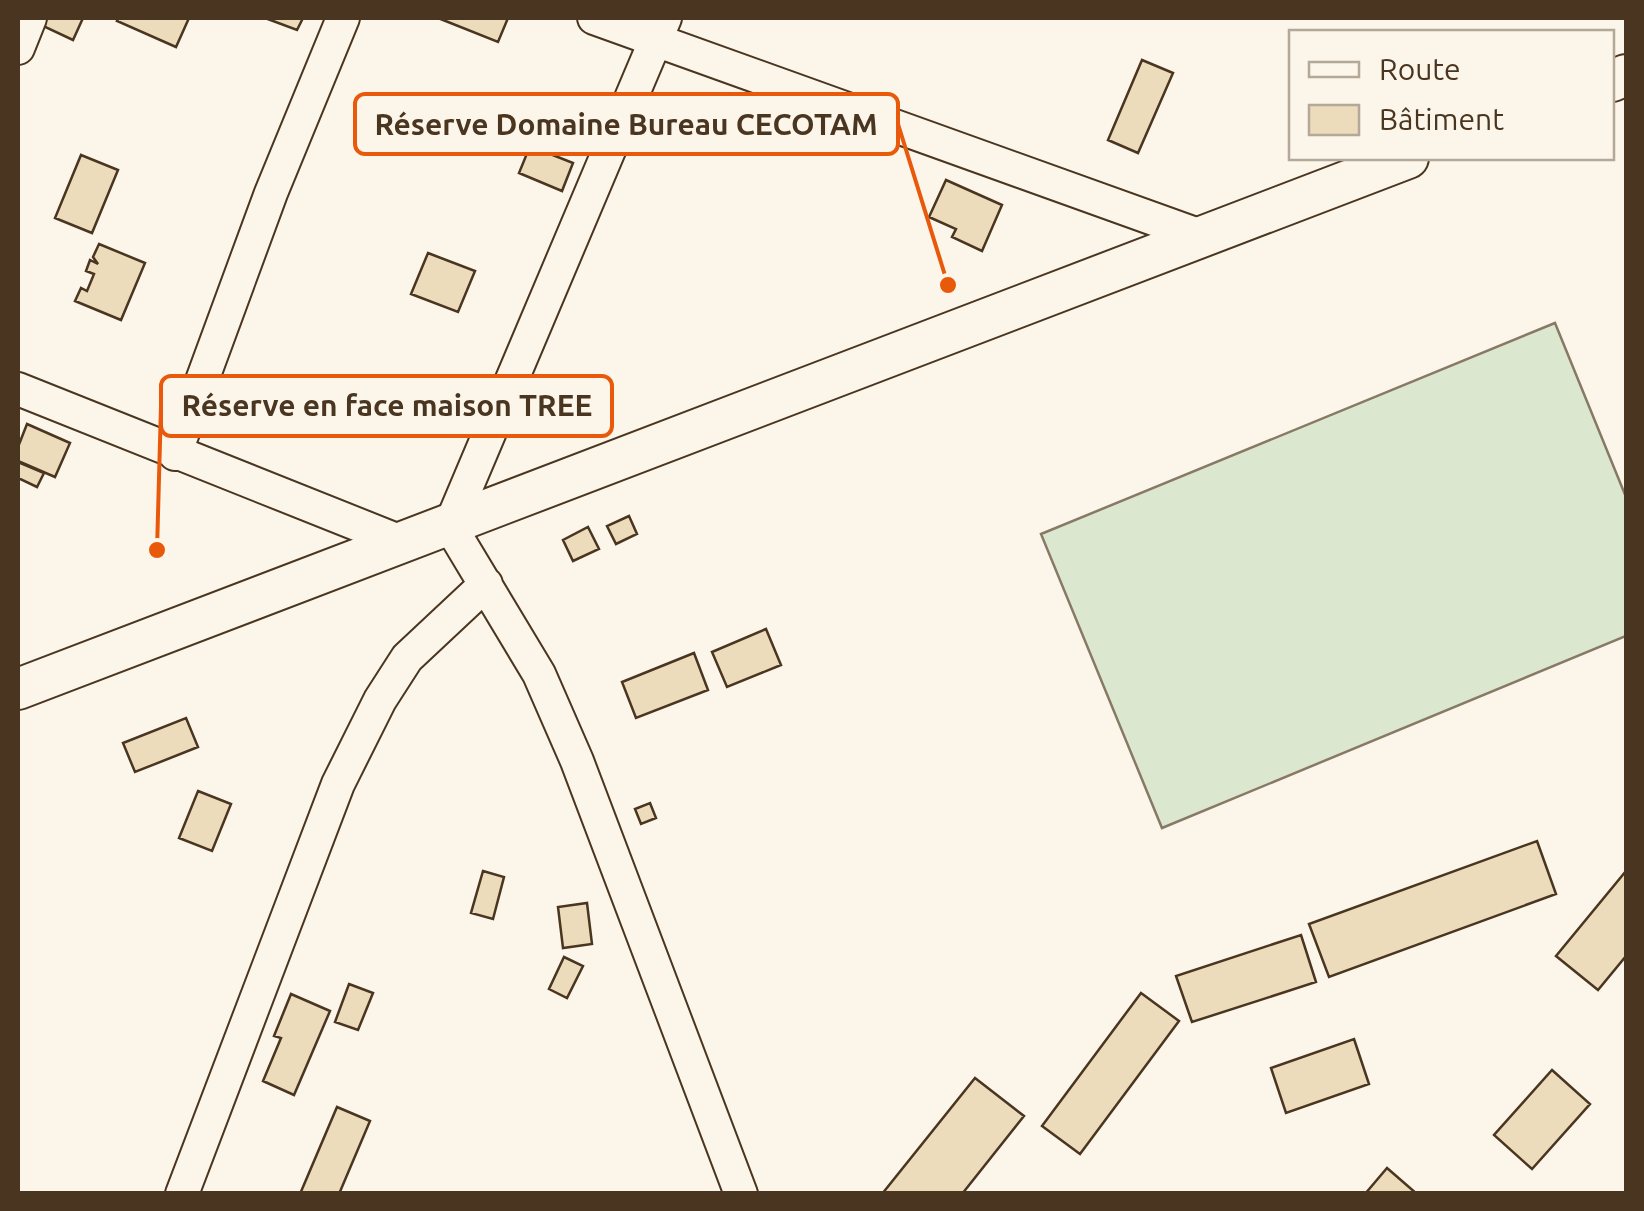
<svg xmlns="http://www.w3.org/2000/svg" width="1644" height="1211" font-family="Ubuntu,sans-serif">
	<rect width="100%" height="100%" fill="#fbf6e9"/>
	<path fill="#dce7d0" stroke="#887966" stroke-width="2.5" d="M 1555,323 L 1626,497 L 1626,636 L 1162,828 L 1041,534 Z"/>
	<path fill="#ecdcbc" stroke="#4a3520" stroke-width="2.5" d="M 47,18 L 83,18 L 73,40 L 43,26 Z
		M 119,18 L 189,18 L 176,47 L 117,21 Z
		M 265,18 L 303,18 L 297,30 Z
		M 438,18 L 508,18 L 498,42 Z
		M 1142,60 L 1173,73 L 1138,153 L 1108,140 Z
		M 530,146 L 573,163 L 562,191 L 519,173 Z
		M 81,155 L 118,170 L 92,233 L 55,218 Z
		M 946,180 L 1002,205 L 982,251 L 952,237 L 956,229 L 929,217 Z
		M 99,244 L 145,263 L 121,320 L 75,301 L 81,288 L 87,291 L 94,274 L 86,271 L 90,260 L 98,264 L 93,257 Z
		M 428,253 L 475,271 L 458,312 L 411,294 Z
		M 27,424 L 70,443 L 55,477 L 18,461 L 18,447 Z
		M 18,462 L 44,473 L 37,487 L 18,478 Z
		M 629,516 L 637,534 L 616,544 L 607,526 Z
		M 588,527 L 599,549 L 573,561 L 563,540 Z
		M 766,629 L 781,665 L 727,687 L 712,652 Z
		M 694,653 L 708,690 L 636,718 L 622,682 Z
		M 186,718 L 198,747 L 135,772 L 123,743 Z
		M 198,791 L 231,804 L 212,851 L 179,838 Z
		M 650,803 L 656,818 L 641,824 L 635,809 Z
		M 1537,841 L 1556,894 L 1329,977 L 1309,924 Z
		M 483,871 L 504,877 L 493,919 L 471,913 Z
		M 1626,871 L 1626,956 L 1598,990 L 1556,956 Z
		M 587,903 L 592,944 L 563,948 L 558,907 Z
		M 1301,935 L 1316,982 L 1192,1022 L 1176,976 Z
		M 564,957 L 583,966 L 567,998 L 549,989 Z
		M 349,984 L 373,993 L 358,1030 L 335,1022 Z
		M 1141,993 L 1179,1021 L 1080,1154 L 1042,1126 Z
		M 291,994 L 330,1011 L 294,1095 L 263,1081 L 281,1038 L 274,1036 Z
		M 1354,1039 L 1369,1084 L 1286,1113 L 1271,1068 Z
		M 1552,1070 L 1590,1104 L 1532,1169 L 1494,1135 Z
		M 975,1078 L 1024,1116 L 962,1194 L 882,1194 Z
		M 337,1107 L 370,1121 L 339,1194 L 300,1194 Z
		M 1387,1168 L 1417,1194 L 1365,1194 Z"/>
	<g fill="none" stroke-linecap="round" stroke-linejoin="round">
		<defs>
			<path id="minor" d="M 594,18 L 1201,236
				M 665,18 L 450,526 L 539,674 L 577,761 L 741,1194
				M 18,48 L 30,18
				M 18,389 L 404,543
				M 175,454 L 271,193 L 343,18
				M 182,1194 L 338,784 L 380,700 L 407,658 L 486,584"/>
			<path id="major" d="M 1612,81 L 1626,75
				M 18,689 L 1408,158"/>
		</defs>
		<use href="#minor" stroke="#4a3520" stroke-width="36"/>
		<use href="#major" stroke="#4a3520" stroke-width="44"/>
		<use href="#minor" stroke="#fbf6e9" stroke-width="32"/>
		<use href="#major" stroke="#fbf6e9" stroke-width="40"/>
	</g>
	<path fill="none" stroke="#e8590c" stroke-width="4" d="M948 285L898 124M157 550L161 406"/>
	<g fill="#e8590c" stroke="#fbf6e9" stroke-width="4">
		<circle cx="948" cy="285" r="10"/>
		<circle cx="157" cy="550" r="10"/>
	</g>
	<g fill="#fbf6e9" stroke="#e8590c" stroke-width="4">
		<rect x="355" y="94" width="543" height="60" rx="10"/>
		<rect x="161" y="376" width="451" height="60" rx="10"/>
	</g>
	<g font-size="30" text-anchor="middle" font-weight="bold" fill="#4a3520">
		<text x="626" y="135">Réserve Domaine Bureau CECOTAM</text>
		<text x="387" y="416">Réserve en face maison TREE</text>
	</g>
	<rect width="1644" height="1211" fill="none" stroke="#4a3520" stroke-width="40"/>
	<rect x="1289" y="30" width="325" height="130" fill="#fbf6e9" stroke="#b4a999" stroke-width="2.5"/>
	<rect x="1309" y="62" width="50" height="15" fill="#fbf6e9" stroke="#b4a999" stroke-width="2.5"/>
	<text x="1379" y="80" font-size="30" fill="#4a3520">Route</text>
	<rect x="1309" y="105" width="50" height="30" fill="#ecdcbc" stroke="#b4a999" stroke-width="2.5"/>
	<text x="1379" y="130" font-size="30" fill="#4a3520">Bâtiment</text>
</svg>
